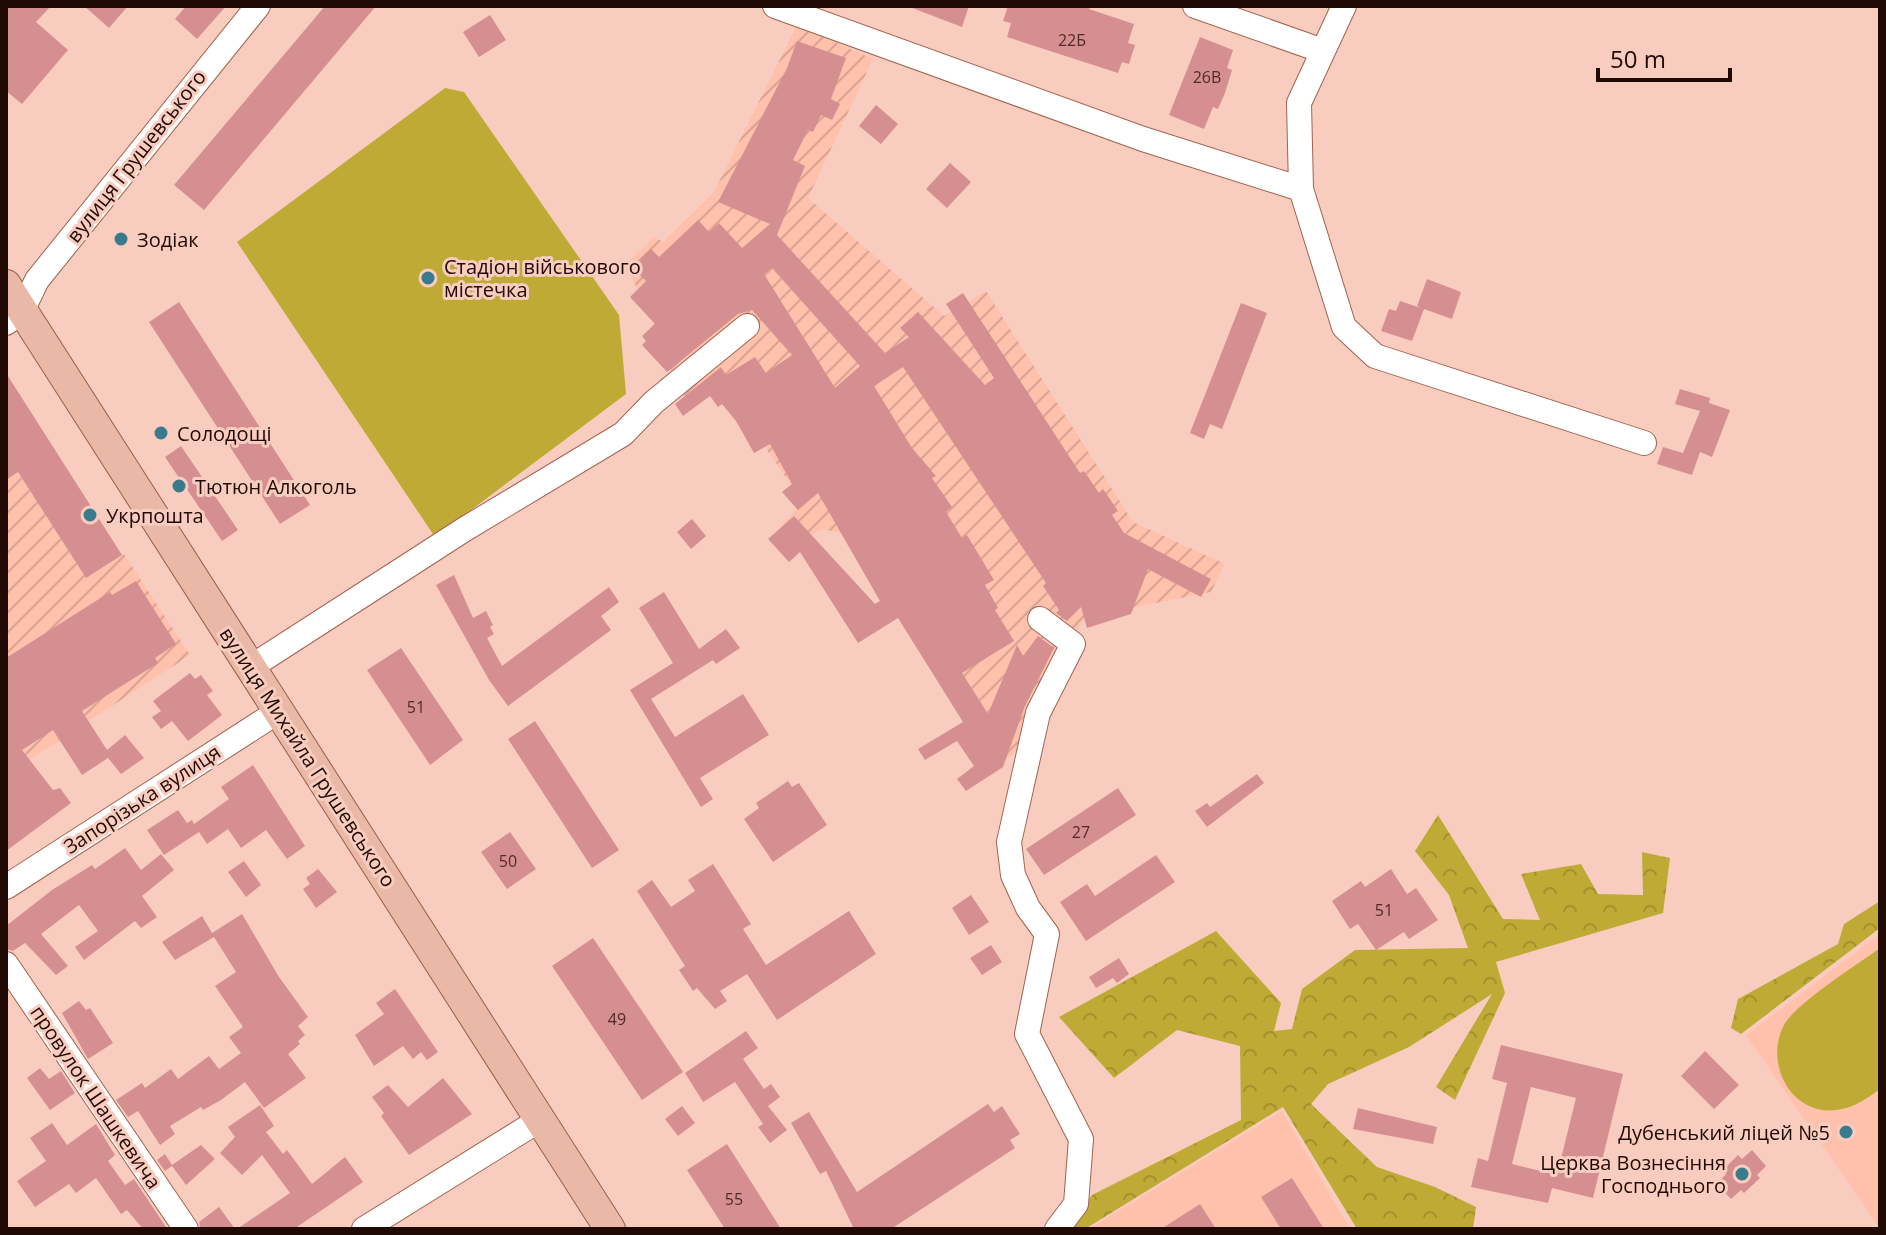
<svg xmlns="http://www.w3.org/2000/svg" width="1886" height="1235" font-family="'Open Sans',sans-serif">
	<defs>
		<pattern id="industrial-furrows" width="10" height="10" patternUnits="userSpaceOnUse" patternTransform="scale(2)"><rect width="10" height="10" fill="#ffc0ac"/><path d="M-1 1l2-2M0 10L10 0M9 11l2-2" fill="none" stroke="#daa492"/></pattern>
		<pattern id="forest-crowns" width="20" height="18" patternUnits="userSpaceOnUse" patternTransform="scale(2)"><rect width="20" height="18" fill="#bfaa36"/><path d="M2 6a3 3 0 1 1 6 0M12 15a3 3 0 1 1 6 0" fill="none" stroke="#a4912e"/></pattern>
	</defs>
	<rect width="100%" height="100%" fill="#f8cdbf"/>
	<path fill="#ffc0ac" d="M 1880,934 L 1880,1229 L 1746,1035 Z
		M 1282,1111 L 1350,1229 L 1089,1229 Z"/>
	<path fill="url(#industrial-furrows)" d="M 797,25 L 873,59 L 808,198 L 944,316 L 986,291 L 1133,522 L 1225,564 L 1211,592 L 1085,617 L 1025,721 L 1036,738 L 989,771 L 983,739 L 859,538 L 823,529 L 797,543 L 780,527 L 803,502 L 722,386 L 691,408 L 649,330 L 656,320 L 624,266 L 654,237 L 663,242 L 714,192 Z
		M 6,453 L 86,578 L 124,554 L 190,655 L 6,775 Z"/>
	<path fill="url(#forest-crowns)" d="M 1438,815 L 1503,919 L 1540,920 L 1521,874 L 1581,864 L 1598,894 L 1643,895 L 1642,852 L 1670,858 L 1663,913 L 1496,962 L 1505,993 L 1455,1100 L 1436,1087 L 1492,994 L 1409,1047 L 1328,1084 L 1311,1104 L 1377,1167 L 1435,1187 L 1476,1207 L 1473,1229 L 1357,1229 L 1283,1107 L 1085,1229 L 1065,1229 L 1092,1195 L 1241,1120 L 1240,1046 L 1177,1030 L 1114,1078 L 1059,1017 L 1216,931 L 1281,1003 L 1274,1031 L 1292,1029 L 1302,989 L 1355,950 L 1468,948 L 1449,895 L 1415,851 Z
		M 1880,901 L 1880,928 L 1741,1034 L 1731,1028 L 1738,999 L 1838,944 L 1844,924 Z"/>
	<path fill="#bfaa36" d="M 445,88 L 464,92 L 619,315 L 626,394 L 435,537 L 237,242 Z
		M 1880,948 L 1880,1089 C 1868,1098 1856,1106 1842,1109 C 1793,1120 1763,1064 1784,1025 C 1796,1003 1857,965 1880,948 Z"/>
	<path fill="#d68f90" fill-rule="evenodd" d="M 6,6 L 51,6 L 36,22 L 68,50 L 22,104 L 6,91 Z
		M 84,6 L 128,6 L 109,28 Z
		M 186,6 L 226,6 L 197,39 L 175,19 Z
		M 325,6 L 376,6 L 204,210 L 174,185 Z
		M 907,6 L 969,6 L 962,27 Z
		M 1008,6 L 1090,6 L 1089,9 L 1134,24 L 1128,43 L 1135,45 L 1129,64 L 1122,62 L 1118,73 L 1007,37 L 1011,23 L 1003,21 Z
		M 490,15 L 506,40 L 479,57 L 463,32 Z
		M 1200,37 L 1233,50 L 1227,68 L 1232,70 L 1225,93 L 1218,109 L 1213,107 L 1204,129 L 1169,115 Z
		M 797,41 L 846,58 L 831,99 L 840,104 L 832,120 L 821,115 L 813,132 L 808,130 L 793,160 L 805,166 L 777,235 L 885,353 L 909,337 L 900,328 L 918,312 L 985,385 L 994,378 L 946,304 L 963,293 L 1080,473 L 1084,471 L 1099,493 L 1103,489 L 1118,511 L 1112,515 L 1124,533 L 1211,579 L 1201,597 L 1148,569 L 1131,614 L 1087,628 L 1081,607 L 1067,621 L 1056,613 L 1059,610 L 1043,586 L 1046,583 L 903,367 L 874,386 L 912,448 L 936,476 L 932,478 L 952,507 L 946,512 L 962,538 L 967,535 L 994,580 L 985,585 L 998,608 L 995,610 L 1014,641 L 962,673 L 988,714 L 1017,645 L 1023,656 L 1038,636 L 1054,648 L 1025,706 L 1003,767 L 966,791 L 957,779 L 974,766 L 957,741 L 925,760 L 918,749 L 963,722 L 898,618 L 858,643 L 800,552 L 789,562 L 768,539 L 794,516 L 875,604 L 880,601 L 818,493 L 798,510 L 782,492 L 792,484 L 770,444 L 754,453 L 736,421 L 722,404 L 718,407 L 710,396 L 683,416 L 675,404 L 721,367 L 726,375 L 755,357 L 766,373 L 792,355 L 752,310 L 738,314 L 667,372 L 642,345 L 646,341 L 642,336 L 655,324 L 630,297 L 646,281 L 632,267 L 651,249 L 659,257 L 698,220 L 709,232 L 719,223 L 742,248 L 770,224 L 718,202 L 787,68 ZM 772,268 L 860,366 L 835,388 L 764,274 Z
		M 876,105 L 898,124 L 881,144 L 859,126 Z
		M 950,163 L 971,182 L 947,208 L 926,189 Z
		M 1427,279 L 1461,292 L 1452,319 L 1424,309 L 1412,341 L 1381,331 L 1389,309 L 1396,311 L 1400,301 L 1421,308 L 1417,306 Z
		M 179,302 L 310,505 L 280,524 L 149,322 Z
		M 1241,303 L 1267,313 L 1222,429 L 1210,424 L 1204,439 L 1190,433 Z
		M 6,373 L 122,555 L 86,578 L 18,472 L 6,480 Z
		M 1680,389 L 1710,398 L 1709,403 L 1730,410 L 1712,457 L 1700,452 L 1692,475 L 1657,464 L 1663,447 L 1683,453 L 1700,411 L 1675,404 Z
		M 181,446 L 238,530 L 222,541 L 165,457 Z
		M 692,519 L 706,536 L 691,549 L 677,532 Z
		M 454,575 L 473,618 L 486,611 L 493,625 L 490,627 L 494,634 L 487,638 L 502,666 L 609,587 L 619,602 L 601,616 L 611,630 L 508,706 L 489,680 L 436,585 Z
		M 136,581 L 176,644 L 155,658 L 158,663 L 82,711 L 107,750 L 125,735 L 144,758 L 121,774 L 108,758 L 82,775 L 53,730 L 22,750 L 53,790 L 60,788 L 71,803 L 6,851 L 6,658 L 110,592 L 112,595 Z
		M 664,592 L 699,649 L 726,629 L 740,648 L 716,664 L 713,660 L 651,699 L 675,737 L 743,694 L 769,735 L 700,778 L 713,799 L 701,807 L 630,690 L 673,663 L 639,608 Z
		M 401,648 L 463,740 L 430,765 L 367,670 Z
		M 190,673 L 195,679 L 201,675 L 213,691 L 207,695 L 222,715 L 188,741 L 172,721 L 161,729 L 152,717 L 161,711 L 153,701 Z
		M 535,721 L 619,850 L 592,868 L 508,739 Z
		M 253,765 L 305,846 L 287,859 L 266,830 L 241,848 L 228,829 L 207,844 L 199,832 L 164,855 L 147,830 L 178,810 L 187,823 L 192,820 L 194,824 L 229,799 L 221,787 Z
		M 1257,774 L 1264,783 L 1207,827 L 1195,811 L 1207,803 L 1210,807 Z
		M 788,781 L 792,787 L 799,783 L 827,825 L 773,862 L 744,819 L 759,808 L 756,803 Z
		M 1118,788 L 1136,815 L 1044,875 L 1026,849 Z
		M 510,832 L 536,869 L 507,889 L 481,852 Z
		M 125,848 L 141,870 L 161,854 L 174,870 L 142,896 L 157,917 L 141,928 L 135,921 L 84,960 L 75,947 L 98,931 L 79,905 L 41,934 L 68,966 L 56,975 L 25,943 L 13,951 L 6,949 L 6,926 L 52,890 L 92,865 L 95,869 Z
		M 1156,855 L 1175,882 L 1086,941 L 1060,902 L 1087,884 L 1095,896 Z
		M 244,861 L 261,885 L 246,897 L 228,872 Z
		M 713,864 L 751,924 L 743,929 L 766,965 L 849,911 L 876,954 L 777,1020 L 747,974 L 720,991 L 727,1001 L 715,1009 L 697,988 L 693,991 L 679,970 L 685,966 L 637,891 L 652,880 L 671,907 L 695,891 L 688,880 Z
		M 318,869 L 337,892 L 316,908 L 303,889 L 310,884 L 306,878 Z
		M 1391,869 L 1407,894 L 1416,888 L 1438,920 L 1409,939 L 1404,932 L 1376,950 L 1358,924 L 1350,929 L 1332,901 L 1361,881 L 1365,887 Z
		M 971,895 L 989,922 L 969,935 L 952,908 Z
		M 242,914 L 279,977 L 308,1017 L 298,1026 L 305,1035 L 298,1041 L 300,1044 L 288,1054 L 306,1078 L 264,1108 L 245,1082 L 221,1100 L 203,1110 L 201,1107 L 170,1126 L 175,1134 L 160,1145 L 138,1111 L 128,1117 L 116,1100 L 142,1083 L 145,1088 L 171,1069 L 178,1079 L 209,1056 L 219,1069 L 241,1053 L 229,1037 L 243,1027 L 215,986 L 236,972 L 214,937 L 175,960 L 162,942 L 202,916 L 212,933 Z
		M 593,938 L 683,1072 L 642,1100 L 552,966 Z
		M 991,945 L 1002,962 L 982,975 L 970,958 Z
		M 1119,958 L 1129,974 L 1117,983 L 1113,978 L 1096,988 L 1089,977 Z
		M 395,989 L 438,1052 L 427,1060 L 421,1052 L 413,1059 L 403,1046 L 374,1066 L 355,1035 L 384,1014 L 376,1003 Z
		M 79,1001 L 86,1010 L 90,1008 L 113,1043 L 88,1059 L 62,1013 Z
		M 746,1031 L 758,1048 L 743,1059 L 764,1089 L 771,1084 L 780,1097 L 768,1106 L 787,1130 L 770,1143 L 758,1127 L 763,1124 L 735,1082 L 703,1102 L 685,1073 Z
		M 1501,1045 L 1623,1074 L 1593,1198 L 1552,1188 L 1548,1203 L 1471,1187 L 1478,1158 L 1488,1161 L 1507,1083 L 1492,1079 ZM 1531,1087 L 1576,1098 L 1557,1175 L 1512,1164 Z
		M 1705,1051 L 1739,1085 L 1714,1109 L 1681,1076 Z
		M 40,1068 L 49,1079 L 61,1071 L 75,1093 L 50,1110 L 27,1078 Z
		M 443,1078 L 472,1114 L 409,1155 L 381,1116 L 384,1113 L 372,1097 L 388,1085 L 408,1107 Z
		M 988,1104 L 994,1112 L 1002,1106 L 1020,1134 L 1010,1140 L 1015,1148 L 891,1229 L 854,1229 L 826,1171 L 820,1174 L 791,1123 L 809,1112 L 857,1192 Z
		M 260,1105 L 274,1126 L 266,1132 L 283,1154 L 287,1150 L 312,1184 L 345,1157 L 363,1182 L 294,1229 L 237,1229 L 290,1193 L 262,1155 L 242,1175 L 220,1153 L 235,1137 L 228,1127 Z
		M 682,1106 L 695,1123 L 678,1136 L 665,1119 Z
		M 1358,1108 L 1437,1127 L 1433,1144 L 1353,1129 Z
		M 52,1123 L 67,1145 L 96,1124 L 115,1155 L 108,1161 L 125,1185 L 134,1179 L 166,1227 L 143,1229 L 127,1210 L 121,1214 L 96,1178 L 76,1193 L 69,1184 L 35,1207 L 17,1181 L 46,1161 L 30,1138 Z
		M 727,1144 L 781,1229 L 725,1229 L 687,1170 Z
		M 201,1145 L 215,1159 L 186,1185 L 172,1166 L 165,1171 L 157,1160 L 165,1154 L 172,1165 Z
		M 1752,1150 L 1766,1166 L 1757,1175 L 1760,1178 L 1744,1193 L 1741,1190 L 1731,1199 L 1717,1184 L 1726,1174 L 1723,1170 L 1738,1155 L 1742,1159 Z
		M 1292,1178 L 1324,1229 L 1281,1229 L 1261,1197 Z
		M 1200,1204 L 1216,1229 L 1161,1229 Z
		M 219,1207 L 235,1229 L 201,1229 L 199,1222 Z"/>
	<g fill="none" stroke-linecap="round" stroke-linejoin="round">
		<defs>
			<path id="minor" d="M 775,6 L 1143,139 L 1301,189
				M 1195,6 L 1323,51
				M 1344,6 L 1299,103 L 1301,189 L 1344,327 L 1375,356 L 1644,443
				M 6,323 L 22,311 L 37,280 L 258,6
				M 1040,619 L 1073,644 L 1038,713 L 1009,842 L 1013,875 L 1028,908 L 1047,934 L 1027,1034 L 1081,1139 L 1076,1204 L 1057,1229
				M 251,667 L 465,529 L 623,434 L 654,402 L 747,326
				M 6,887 L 279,711
				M 6,964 L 186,1229
				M 364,1229 L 541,1119"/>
			<path id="major" d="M 6,285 L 610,1229"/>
		</defs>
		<use href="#minor" stroke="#a1634e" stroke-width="26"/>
		<use href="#major" stroke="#9a5c48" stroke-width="32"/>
		<use href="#minor" stroke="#fff" stroke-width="24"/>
		<use href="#major" stroke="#e9b8a7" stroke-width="30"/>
	</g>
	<g fill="#397a8c" stroke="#f8cdbf" stroke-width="3">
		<circle cx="121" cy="239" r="8"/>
		<circle cx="428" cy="278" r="8"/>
		<circle cx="161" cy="433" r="8"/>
		<circle cx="179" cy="486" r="8"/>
		<circle cx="90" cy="515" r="8"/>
		<circle cx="1846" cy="1132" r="8"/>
		<circle cx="1742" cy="1174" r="8"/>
	</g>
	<g text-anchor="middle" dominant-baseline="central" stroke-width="6" stroke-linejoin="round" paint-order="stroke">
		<g font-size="16" fill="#4f2b27">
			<text x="1072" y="40">22Б</text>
			<text x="1207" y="77">26В</text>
			<text x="416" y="707">51</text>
			<text x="1081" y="832">27</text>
			<text x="508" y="861">50</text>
			<text x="1384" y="910">51</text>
			<text x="617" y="1019">49</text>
			<text x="734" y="1199">55</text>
		</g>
		<g font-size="20" fill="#220a04" stroke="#f8cdbf">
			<text transform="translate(136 156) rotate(-52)">вулиця Грушевського</text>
			<text transform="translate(308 757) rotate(57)">вулиця Михайла Грушевського</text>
			<text transform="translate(142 799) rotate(-33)">Запорізька вулиця</text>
			<text transform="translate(96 1097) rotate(56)">провулок Шашкевича</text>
		</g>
		<g font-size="20" fill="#220a04" stroke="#f8cdbf" text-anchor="start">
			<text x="137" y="239">Зодіак</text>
			<text x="444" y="266">Стадіон військового<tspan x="444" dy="23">містечка</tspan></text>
			<text x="177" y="433">Солодощі</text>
			<text x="195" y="486">Тютюн Алкоголь</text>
			<text x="106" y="515">Укрпошта</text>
			<text x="1830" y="1132" text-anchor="end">Дубенський ліцей №5</text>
			<text x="1726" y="1162" text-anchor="end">Церква Вознесіння<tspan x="1726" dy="23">Господнього</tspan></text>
		</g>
	</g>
	<rect width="1886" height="1235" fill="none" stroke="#220a04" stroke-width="16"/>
	<path d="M1598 68v12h132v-12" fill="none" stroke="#220a04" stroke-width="4"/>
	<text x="1610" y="68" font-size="24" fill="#220a04" stroke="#f8cdbf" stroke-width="6" paint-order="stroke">50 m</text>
</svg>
